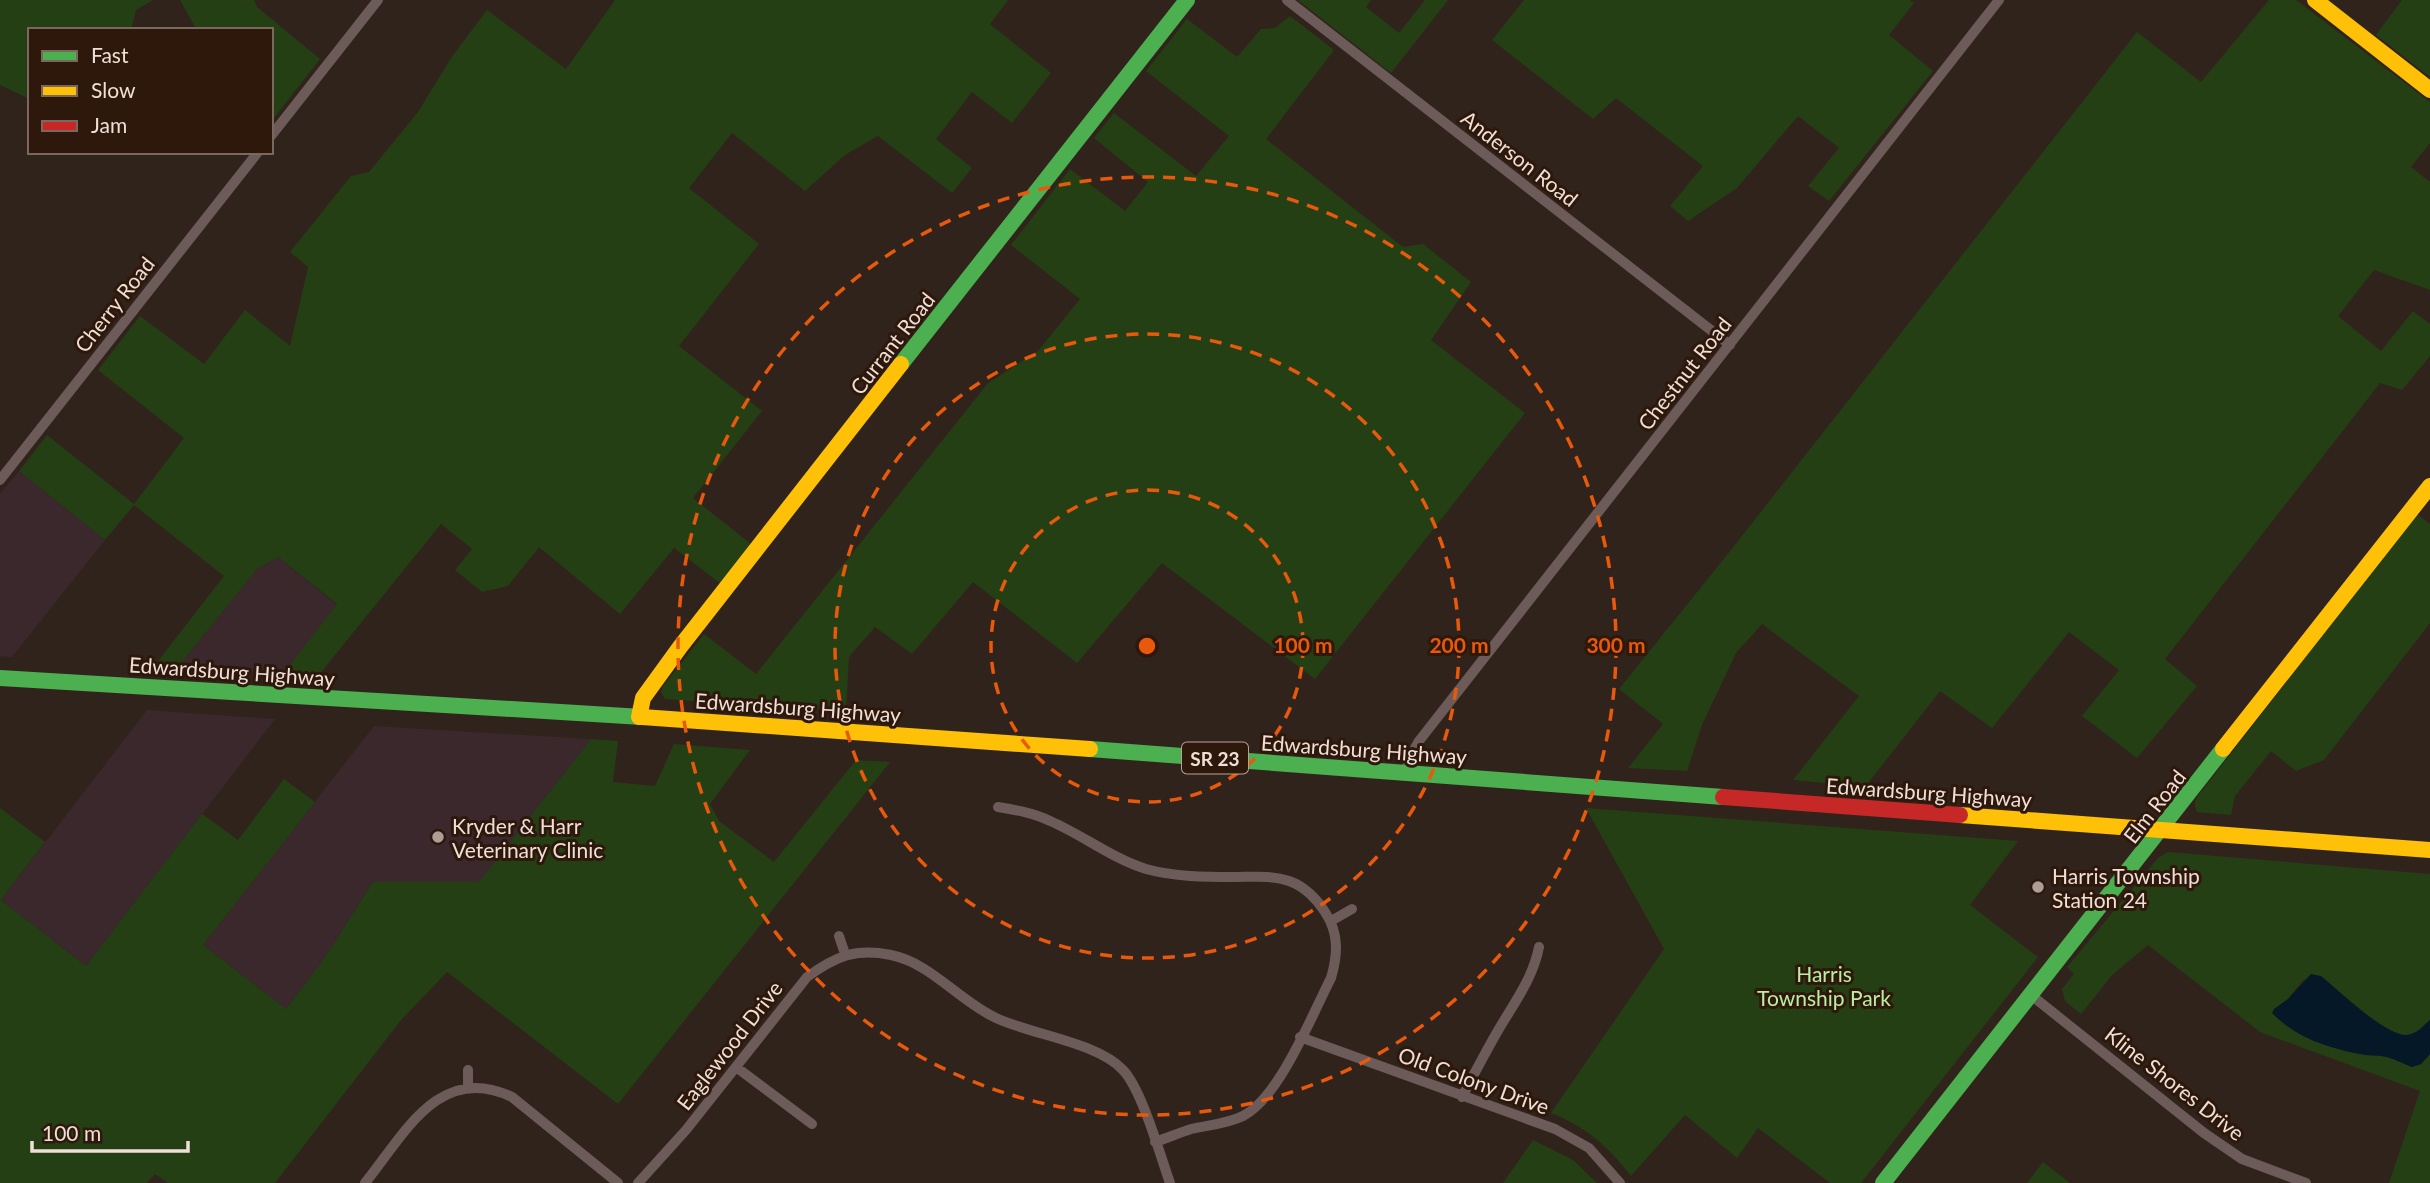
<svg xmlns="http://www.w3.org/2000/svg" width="2430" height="1183" font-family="Lato,sans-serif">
	<rect width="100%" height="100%" fill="#30231c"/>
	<path fill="#3a282c" d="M 19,471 L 105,540 L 12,657 L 0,656 L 0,494 Z
		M 278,557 L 337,605 L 282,675 L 178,667 L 257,569 Z
		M 147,710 L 275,719 L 86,966 L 1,900 Z
		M 374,726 L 591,739 L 479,883 L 373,882 L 323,960 L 286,1009 L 203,945 Z"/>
	<path fill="#253f14" d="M 0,0 L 153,0 L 136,10 L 131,30 L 30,30 L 30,99 L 0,85 Z
		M 180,0 L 254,0 L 257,7 L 320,59 L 271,122 L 271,30 L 200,30 L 195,27 Z
		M 615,0 L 1008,0 L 990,24 L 1051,73 L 1012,123 L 972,92 L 936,139 L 972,168 L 952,193 L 878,136 L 845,155 L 805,191 L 732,133 L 689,188 L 759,244 L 679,346 L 762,411 L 693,498 L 751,544 L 721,584 L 674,548 L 620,614 L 539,547 L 508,586 L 482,592 L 455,570 L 472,549 L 441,524 L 318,676 L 282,675 L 337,604 L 278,557 L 257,569 L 178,667 L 155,665 L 224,576 L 134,505 L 105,540 L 19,471 L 47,435 L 134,504 L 184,438 L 98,370 L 140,316 L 204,364 L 245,310 L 290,346 L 308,267 L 290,252 L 351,176 L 369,172 L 418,112 L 451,58 L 487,10 L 566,69 Z
		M 1298,0 L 1371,0 L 1366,7 L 1399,33 L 1425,0 L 1448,0 L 1391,73 Z
		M 1524,0 L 1910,0 L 1914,3 L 1889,35 L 1933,71 L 1829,201 L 1808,186 L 1839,148 L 1798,116 L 1737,188 L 1688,221 L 1670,206 L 1703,166 L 1616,98 L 1593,119 L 1492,40 Z
		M 2269,0 L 2296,0 L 2430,102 L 2430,143 L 2411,167 L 2430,182 L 2430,290 L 2374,270 L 2338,316 L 2381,351 L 2413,311 L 2430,324 L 2430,356 L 2402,390 L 2380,383 L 2165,659 L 2197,686 L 2137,758 L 2082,716 L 2119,670 L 2069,632 L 1992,728 L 1940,691 L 1865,787 L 1793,780 L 1859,696 L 1762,624 L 1736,653 L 1702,725 L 1687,771 L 1628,768 L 1663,724 L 1619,689 L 1727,555 L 2137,32 L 2201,82 Z
		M 2402,0 L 2430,0 L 2430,77 L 2376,35 Z
		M 1290,16 L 1334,50 L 1266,139 L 1403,247 L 1423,244 L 1471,282 L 1431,340 L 1525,413 L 1315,679 L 1162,563 L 1077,663 L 973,582 L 912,654 L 875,627 L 849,657 L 846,711 L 665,699 L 661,692 L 663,686 L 704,634 L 756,674 L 988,383 L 1038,351 L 1080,299 L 1011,245 L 1070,169 L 1125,211 L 1148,182 L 1094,138 L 1114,113 L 1196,176 L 1229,136 L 1146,71 L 1187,19 L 1237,57 L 1261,29 L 1275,28 Z
		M 2417,514 L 2430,524 L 2430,623 L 2324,760 L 2296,771 L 2271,751 L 2235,796 L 2231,815 L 2197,812 C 2193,803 2195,799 2201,792 Z
		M 591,739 L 618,741 L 613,782 L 655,786 L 674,744 L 750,750 L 710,804 L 719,821 L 774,862 L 856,760 L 890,762 L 618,1104 L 447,972 L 401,1020 L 275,1183 L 168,1183 L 155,1174 L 147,1183 L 0,1183 L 0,808 L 45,842 L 1,900 L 86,966 L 202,814 L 238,840 L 284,779 L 315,802 L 203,945 L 286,1009 L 323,960 L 373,882 L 479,882 Z
		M 1586,808 L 2018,841 L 1970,905 L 2038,957 L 1861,1183 L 1830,1183 L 1758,1128 L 1737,1158 L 1685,1115 L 1631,1176 C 1609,1147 1585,1126 1551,1113 L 1664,949 Z
		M 2168,852 L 2430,874 L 2430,1020 C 2423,1026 2417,1034 2407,1035 C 2387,1037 2338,990 2321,976 L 2303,980 L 2288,999 L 2274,1009 C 2289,1039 2332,1048 2364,1054 C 2371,1056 2379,1055 2386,1057 C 2395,1059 2404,1064 2412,1067 L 2421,1064 L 2430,1054 L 2430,1183 L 2389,1183 L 2420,1091 L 2260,1032 L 2148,945 L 2112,975 L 2081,1014 L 2065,1001 L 2062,989 L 2074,974 L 2067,967 L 2158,858 Z
		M 1533,1140 L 1573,1160 L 1597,1183 L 1503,1183 Z
		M 2043,1162 L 2070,1183 L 2027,1183 Z"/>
	<path fill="#041828" d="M 2311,974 L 2321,976 C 2338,990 2387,1037 2407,1035 C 2417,1034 2423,1026 2430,1020 L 2430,1054 L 2421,1064 L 2412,1067 C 2404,1064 2395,1059 2387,1057 C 2380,1055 2372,1056 2365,1055 C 2331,1049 2296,1038 2272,1013 L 2274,1009 L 2288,999 Z"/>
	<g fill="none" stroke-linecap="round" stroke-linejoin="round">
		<path stroke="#6c5b59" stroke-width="10" d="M 1287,0 L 1730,345
			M 271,136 L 378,0
			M 0,480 L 258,152
			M 1405,773 L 1410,757 L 1419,741 L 1999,0
			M 998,807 C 1016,810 1034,813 1050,821 C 1083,835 1111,858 1146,869 C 1175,877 1205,877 1236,877 C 1253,877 1272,875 1289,881 C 1304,886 1317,899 1325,912 C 1339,933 1338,954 1331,978 C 1312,1015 1279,1098 1243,1116 C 1227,1124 1208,1125 1191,1129 C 1179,1133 1167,1138 1155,1142
			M 1331,921 L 1352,909
			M 839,936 L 845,954
			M 2031,995 L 2204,1133 L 2242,1159 L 2306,1183
			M 1300,1037 L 1555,1129 L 1589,1148 L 1620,1183
			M 736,1067 L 812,1124
			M 468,1070 L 468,1087
			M 1462,1097 C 1473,1076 1484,1055 1496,1034 C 1512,1006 1533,979 1539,947
			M 365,1183 C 404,1135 439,1062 512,1097 L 618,1183
			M 638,1183 L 686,1130 L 807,977 C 836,956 855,948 891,955 C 931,963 959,1001 996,1018 C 1032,1035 1097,1042 1123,1070 C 1142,1090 1160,1155 1170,1183"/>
		<path stroke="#4caf50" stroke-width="16" d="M 901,364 L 1187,0
			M 0,678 L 642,717
			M 1090,749 L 1723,797
			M 1883,1183 L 2223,749"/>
		<path stroke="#ffc107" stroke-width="16" d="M 2315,0 L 2430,90
			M 639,717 L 643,698 L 680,647 L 901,364
			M 642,717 L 1090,749
			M 2223,749 L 2430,486
			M 1960,815 L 2430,850"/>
		<path stroke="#c62828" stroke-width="16" d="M 1723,797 L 1960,815"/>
	</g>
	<g fill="none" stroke="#e8590c" stroke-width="3.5" stroke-dasharray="12 9">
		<circle cx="1147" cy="646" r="156"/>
		<circle cx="1147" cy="646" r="312"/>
		<circle cx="1147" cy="646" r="469"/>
	</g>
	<g fill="#ac9d96" stroke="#2e180b" stroke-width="2.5">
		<circle cx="438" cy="837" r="7"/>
		<circle cx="2038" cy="887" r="7"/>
	</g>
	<g text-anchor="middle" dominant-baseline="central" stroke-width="6" stroke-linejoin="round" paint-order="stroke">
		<rect fill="#2e180b" stroke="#b5a39a" stroke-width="2" x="1182" y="742.5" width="66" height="31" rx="5"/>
		<g font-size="19" font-weight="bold" fill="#efdfd7">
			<text x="1215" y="758">SR 23</text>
		</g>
		<g font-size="21" fill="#efdfd7" stroke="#2e180b">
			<text transform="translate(1520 158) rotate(38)">Anderson Road</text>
			<text transform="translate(114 304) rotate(-52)">Cherry Road</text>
			<text transform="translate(892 343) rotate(-52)">Currant Road</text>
			<text transform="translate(1684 373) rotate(-52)">Chestnut Road</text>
			<text transform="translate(232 671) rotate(4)">Edwardsburg Highway</text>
			<text transform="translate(798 707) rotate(4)">Edwardsburg Highway</text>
			<text transform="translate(1364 749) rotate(4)">Edwardsburg Highway</text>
			<text transform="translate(1929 792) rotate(4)">Edwardsburg Highway</text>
			<text transform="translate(2154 806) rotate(-52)">Elm Road</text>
			<text transform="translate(729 1045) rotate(-52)">Eaglewood Drive</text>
			<text transform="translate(1474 1080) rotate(20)">Old Colony Drive</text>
			<text transform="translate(2175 1083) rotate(38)">Kline Shores Drive</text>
		</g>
		<g font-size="21" fill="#efdfd7" stroke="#2e180b" text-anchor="start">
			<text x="452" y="825">Kryder &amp; Harr<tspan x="452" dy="24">Veterinary Clinic</tspan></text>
			<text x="2052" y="875">Harris Township<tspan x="2052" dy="24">Station 24</tspan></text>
		</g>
		<g font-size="21" fill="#b9efa3" stroke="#2e180b">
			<text x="1824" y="973">Harris<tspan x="1824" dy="24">Township Park</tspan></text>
		</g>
	</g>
	<circle cx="1147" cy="646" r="10" fill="#e8590c" stroke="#2e180b" stroke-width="3.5"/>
	<g font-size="21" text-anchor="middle" font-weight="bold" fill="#e8590c" stroke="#2e180b" stroke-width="6" stroke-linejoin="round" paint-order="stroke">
		<text x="1303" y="653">100 m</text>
		<text x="1459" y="653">200 m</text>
		<text x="1616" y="653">300 m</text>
	</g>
	<rect x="28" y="28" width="245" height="126" fill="#2e180b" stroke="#7b685d" stroke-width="2"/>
	<rect x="42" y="51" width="35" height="10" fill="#4caf50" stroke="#7b685d" stroke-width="2"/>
	<text x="91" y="63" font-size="21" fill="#efdfd7">Fast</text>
	<rect x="42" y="86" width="35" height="10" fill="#ffc107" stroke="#7b685d" stroke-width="2"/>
	<text x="91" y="98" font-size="21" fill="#efdfd7">Slow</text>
	<rect x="42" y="121" width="35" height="10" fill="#c62828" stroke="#7b685d" stroke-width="2"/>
	<text x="91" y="133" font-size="21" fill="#efdfd7">Jam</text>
	<path d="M32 1141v10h156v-10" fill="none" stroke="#efdfd7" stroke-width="3.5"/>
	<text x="42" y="1141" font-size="21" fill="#efdfd7" stroke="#2e180b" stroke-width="5" paint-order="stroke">100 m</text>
</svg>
